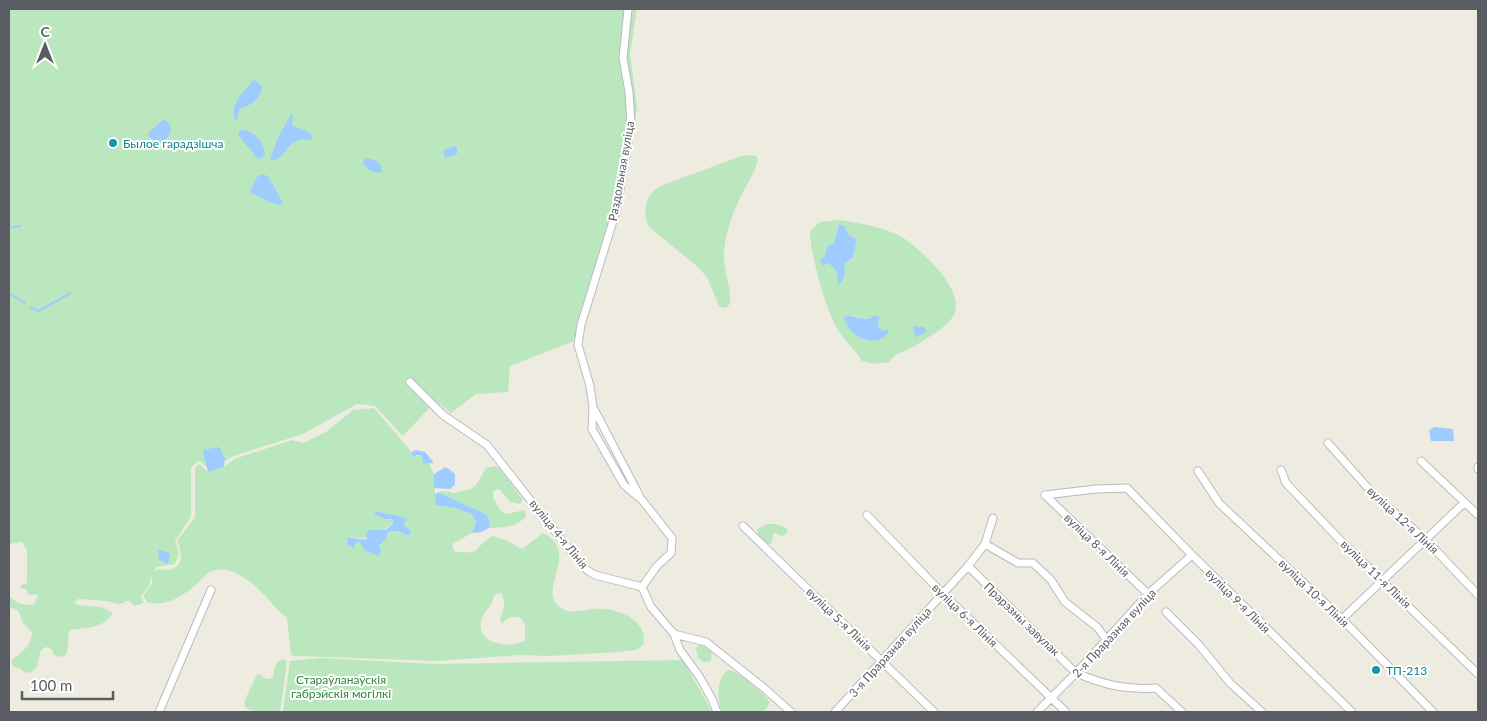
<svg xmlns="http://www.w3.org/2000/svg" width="1487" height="721" font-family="Lato,sans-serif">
	<rect width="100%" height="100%" fill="#eeece1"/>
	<path fill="#bbe7bf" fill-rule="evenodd" d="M 9,9 L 637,9 L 630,54 L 637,108 L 623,197 L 582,338 L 510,366 L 508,392 L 476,394 L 451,413 L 436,401 L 403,436 L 375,406 L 357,404 L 303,434 L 234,456 L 210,469 L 199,461 L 191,467 L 191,517 L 175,541 L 179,553 L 175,564 L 157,567 L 153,571 C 161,568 165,571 172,569 C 185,564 181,550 177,541 L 195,517 L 195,468 L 199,464 L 208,472 L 224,467 L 234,459 L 292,440 L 303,443 L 326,432 L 353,410 L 374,408 L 410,450 L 413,457 L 422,456 L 423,464 L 429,464 L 434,474 L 436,505 L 455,508 L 472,514 L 476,522 L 472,533 L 452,544 L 454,551 C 484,556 472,547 493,536 L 508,541 L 522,549 L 543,533 C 582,553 535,590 561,608 C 571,615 583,609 595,609 C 609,608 624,612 635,621 C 643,628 645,635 643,645 L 636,650 L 619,652 L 549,656 L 519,655 L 437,661 L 296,656 L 291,655 L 287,618 C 268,602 259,584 235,573 C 228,570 220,568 213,571 C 207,572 202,579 198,583 C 184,595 166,608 147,602 L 143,596 L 152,584 L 152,576 L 148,587 L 141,596 L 144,603 L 134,606 L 130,601 L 124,601 L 124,603 L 118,604 L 107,601 L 78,599 L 75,602 L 78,605 C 91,607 101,604 113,613 C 102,630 86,627 70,630 C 66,638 70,647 66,655 L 59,657 L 54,655 L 52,649 L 46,647 L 41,650 L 37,667 L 30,673 L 24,672 L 21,669 L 13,666 L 11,660 C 21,653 32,646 32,632 L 23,623 L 18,610 L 9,607 L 9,596 C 17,603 25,608 35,603 L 38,595 L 27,594 L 27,590 L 21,588 L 21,585 L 27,583 L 27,551 L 22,542 L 9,544 ZM 377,511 C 387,515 398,514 407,519 L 404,524 L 410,530 L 387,533 L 379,546 L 357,542 L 354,545 L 349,537 C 367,541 380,536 393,522 L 392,519 ZM 501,593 C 507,603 503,609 500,619 L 502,624 C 509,617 512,615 521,618 L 525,625 L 525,640 C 517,645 511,645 502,644 C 485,642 475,631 484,614 C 486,611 489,608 491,604 C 493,601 493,597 496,594 Z
		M 750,155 L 756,156 L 758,160 C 755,172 749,181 743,192 C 734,210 726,230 724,251 C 722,269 732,286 730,304 L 726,308 L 719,306 L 708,279 L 699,268 L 649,227 C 642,212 645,197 658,187 L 741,156 Z
		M 838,220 C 859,223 887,227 905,239 C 923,252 970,294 952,318 C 945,328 922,342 911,348 C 901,353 897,352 889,362 L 874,364 L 862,361 C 855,349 845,341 838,330 C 826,311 810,253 810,231 L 820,222 ZM 839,224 L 850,236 L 857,239 L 853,257 L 844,264 L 844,273 L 839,276 L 835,267 L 824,259 L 827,246 L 834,243 ZM 855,316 L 878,321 L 879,327 L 884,331 L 888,329 L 873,341 Z
		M 496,466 L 501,470 L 523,500 L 520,504 L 510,502 L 499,489 L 493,491 L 493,497 L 500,510 L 506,514 L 525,510 L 526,516 C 516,528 504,527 489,528 L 490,523 L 483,513 L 438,492 L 445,491 L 454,493 L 471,489 L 476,485 L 486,468 Z
		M 768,524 L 775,524 L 787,528 L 787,533 L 782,536 L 776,533 L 773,534 L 772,543 L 766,545 L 758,535 L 757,529 Z
		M 699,643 L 705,644 L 712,650 L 711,661 L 703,662 L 698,658 L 696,649 Z
		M 320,658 L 434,664 L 683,660 L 712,712 L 283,712 L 290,661 Z
		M 284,659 L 287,662 L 280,712 C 236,712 239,710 258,673 C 263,677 267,681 273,678 C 275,668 273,662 284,659 Z
		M 727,670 C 737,669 763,693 770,702 L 766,710 L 762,712 L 722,712 C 717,699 716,682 727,670 Z"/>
	<path fill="#9fccff" d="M 254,80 L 262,86 C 263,96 250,107 241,108 L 238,112 L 238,118 L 235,121 C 229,104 243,92 254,80 Z
		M 293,114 L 292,125 L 311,133 L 312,140 C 308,140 303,139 299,140 C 287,143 284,158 273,161 L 270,159 L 278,138 L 290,116 Z
		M 163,120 L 165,120 C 179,128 165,151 148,136 L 149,132 Z
		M 240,130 C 255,130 264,142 265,156 L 258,159 L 238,135 Z
		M 455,146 L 457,148 L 457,154 L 446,158 L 445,157 L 443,150 Z
		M 365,158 L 375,160 L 380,164 L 382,173 L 370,171 L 363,163 Z
		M 261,174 L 268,176 L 283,203 L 280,205 L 269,202 L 250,192 L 256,178 Z
		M 839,224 L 845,226 L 846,231 L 850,236 L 857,239 L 853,257 L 844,264 C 845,272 846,281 837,285 C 839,275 837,269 828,263 L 823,265 L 820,260 L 824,258 L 827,246 L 834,243 Z
		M 847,316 L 869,319 L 874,316 L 880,317 L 878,321 L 879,327 L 884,331 L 888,329 L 888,333 C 875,350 847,336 844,317 Z
		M 916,325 L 918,327 L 924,327 L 927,332 L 915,337 L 913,327 Z
		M 1434,427 L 1453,429 L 1454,441 L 1431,441 L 1429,430 Z
		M 217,447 L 220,448 L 225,459 L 224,467 L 208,472 L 203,453 L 204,450 Z
		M 416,450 L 425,452 L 434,463 L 423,464 L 422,456 L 418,455 L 413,457 L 411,452 Z
		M 445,467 L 449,469 L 455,474 L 455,485 L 450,489 L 434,488 L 434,474 Z
		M 438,492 L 483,513 C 489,517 491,520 489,528 L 482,532 L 472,533 L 476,522 L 472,514 L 455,508 L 436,505 L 435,495 Z
		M 377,511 C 387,515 398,514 407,519 L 404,524 L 410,530 L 411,535 L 406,535 C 400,530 395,531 387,533 L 386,540 L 384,540 L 379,546 L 381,551 L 378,556 L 364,550 L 360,543 L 357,542 L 353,548 L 348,545 L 347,538 C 354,537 361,541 367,539 L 366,533 L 369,530 L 386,530 L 393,523 L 392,519 L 384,519 L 374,514 Z
		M 158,550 L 168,552 L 170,556 L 168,563 L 165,563 L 159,559 Z"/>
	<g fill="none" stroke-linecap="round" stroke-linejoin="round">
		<path stroke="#9fccff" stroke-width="2" d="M 9,228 L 21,226
			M 9,293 L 25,303
			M 30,307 L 38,311 L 71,293"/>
		<defs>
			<path id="minor" d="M 628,9 L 623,58 L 629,92 L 631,125 L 617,208 L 581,325 L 578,345 L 590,386 L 593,407 L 592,429 L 624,485 L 642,500 L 672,538 L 671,553 L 657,566 L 642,587
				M 410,382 L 443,415 L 487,445 L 572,553 L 587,570 L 595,575 L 642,587 L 651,607 L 674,634 L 706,642 L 764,688 L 791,712
				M 593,407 L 639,495
				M 1328,443 L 1375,496 L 1425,539 L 1478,595
				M 1421,461 L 1478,515
				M 1478,467 L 1478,469
				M 1281,470 L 1286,483 L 1341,541 L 1478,674
				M 1198,471 L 1219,503 L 1342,619 L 1433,712
				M 1045,495 L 1096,489 L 1127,488 L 1192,555 L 1352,712
				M 1045,495 L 1148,594
				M 867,515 L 942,593 L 1066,712
				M 743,526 L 934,712
				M 985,544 L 1018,563 L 1033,563 L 1051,580 L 1065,602 L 1097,627 L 1106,639
				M 968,566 L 1076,673 C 1105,685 1125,690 1156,688 L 1182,712
				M 1166,612 L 1199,645 L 1230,683 L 1262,712
				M 1342,619 L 1464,503
				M 674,634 L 680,650 L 699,676 L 712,699 L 717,712
				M 159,712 L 211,590
				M 835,712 L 968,566 L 985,544 L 993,518
				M 1037,712 L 1076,673 L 1148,594 L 1192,555"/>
		</defs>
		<use href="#minor" stroke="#b9bbc1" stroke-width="9"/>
		<use href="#minor" stroke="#fff" stroke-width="7"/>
	</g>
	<g fill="#0f9aa8" stroke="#fff" stroke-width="2">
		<circle cx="113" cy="143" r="5"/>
		<circle cx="1376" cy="670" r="5"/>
	</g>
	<g text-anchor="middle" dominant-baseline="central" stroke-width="4" stroke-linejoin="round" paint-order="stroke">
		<g font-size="12" fill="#0d838f" stroke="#fff" text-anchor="start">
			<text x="123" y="143">Былое гарадзішча</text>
			<text x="1386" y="670">ТП-213</text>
		</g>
		<g font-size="12" fill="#595d63" stroke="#fff">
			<text transform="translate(621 171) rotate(-80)">Раздольная вуліца</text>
			<text transform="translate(1403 520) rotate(43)">вуліца 12-я Лінія</text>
			<text transform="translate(559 534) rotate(51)">вуліца 4-я Лінія</text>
			<text transform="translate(1097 545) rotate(44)">вуліца 8-я Лінія</text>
			<text transform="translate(1376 574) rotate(44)">вуліца 11-я Лінія</text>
			<text transform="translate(1314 593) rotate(44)">вуліца 10-я Лінія</text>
			<text transform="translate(1238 601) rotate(45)">вуліца 9-я Лінія</text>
			<text transform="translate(965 615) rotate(44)">вуліца 6-я Лінія</text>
			<text transform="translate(839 619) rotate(44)">вуліца 5-я Лінія</text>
			<text transform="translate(1022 619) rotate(44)">Прарэзны завулак</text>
			<text transform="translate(1114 633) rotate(-47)">2-я Праразная вуліца</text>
			<text transform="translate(890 652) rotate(-48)">3-я Праразная вуліца</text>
		</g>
		<g font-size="12" fill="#2f853b" stroke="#fff">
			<text x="341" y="679">Стараўланаўскія<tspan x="341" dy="14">габрэйскія могілкі</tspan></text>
		</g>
	</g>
	<rect width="1487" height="721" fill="none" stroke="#595d63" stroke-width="20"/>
	<g transform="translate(45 45)" stroke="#ffffff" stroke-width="4" paint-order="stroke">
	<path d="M0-4L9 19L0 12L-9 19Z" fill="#595d63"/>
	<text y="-8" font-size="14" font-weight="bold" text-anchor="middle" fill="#595d63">С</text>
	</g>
	<path d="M22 691v8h91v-8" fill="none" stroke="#595d63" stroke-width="2.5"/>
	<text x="30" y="691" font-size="15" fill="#595d63" stroke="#ffffff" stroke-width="4" paint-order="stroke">100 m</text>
</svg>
